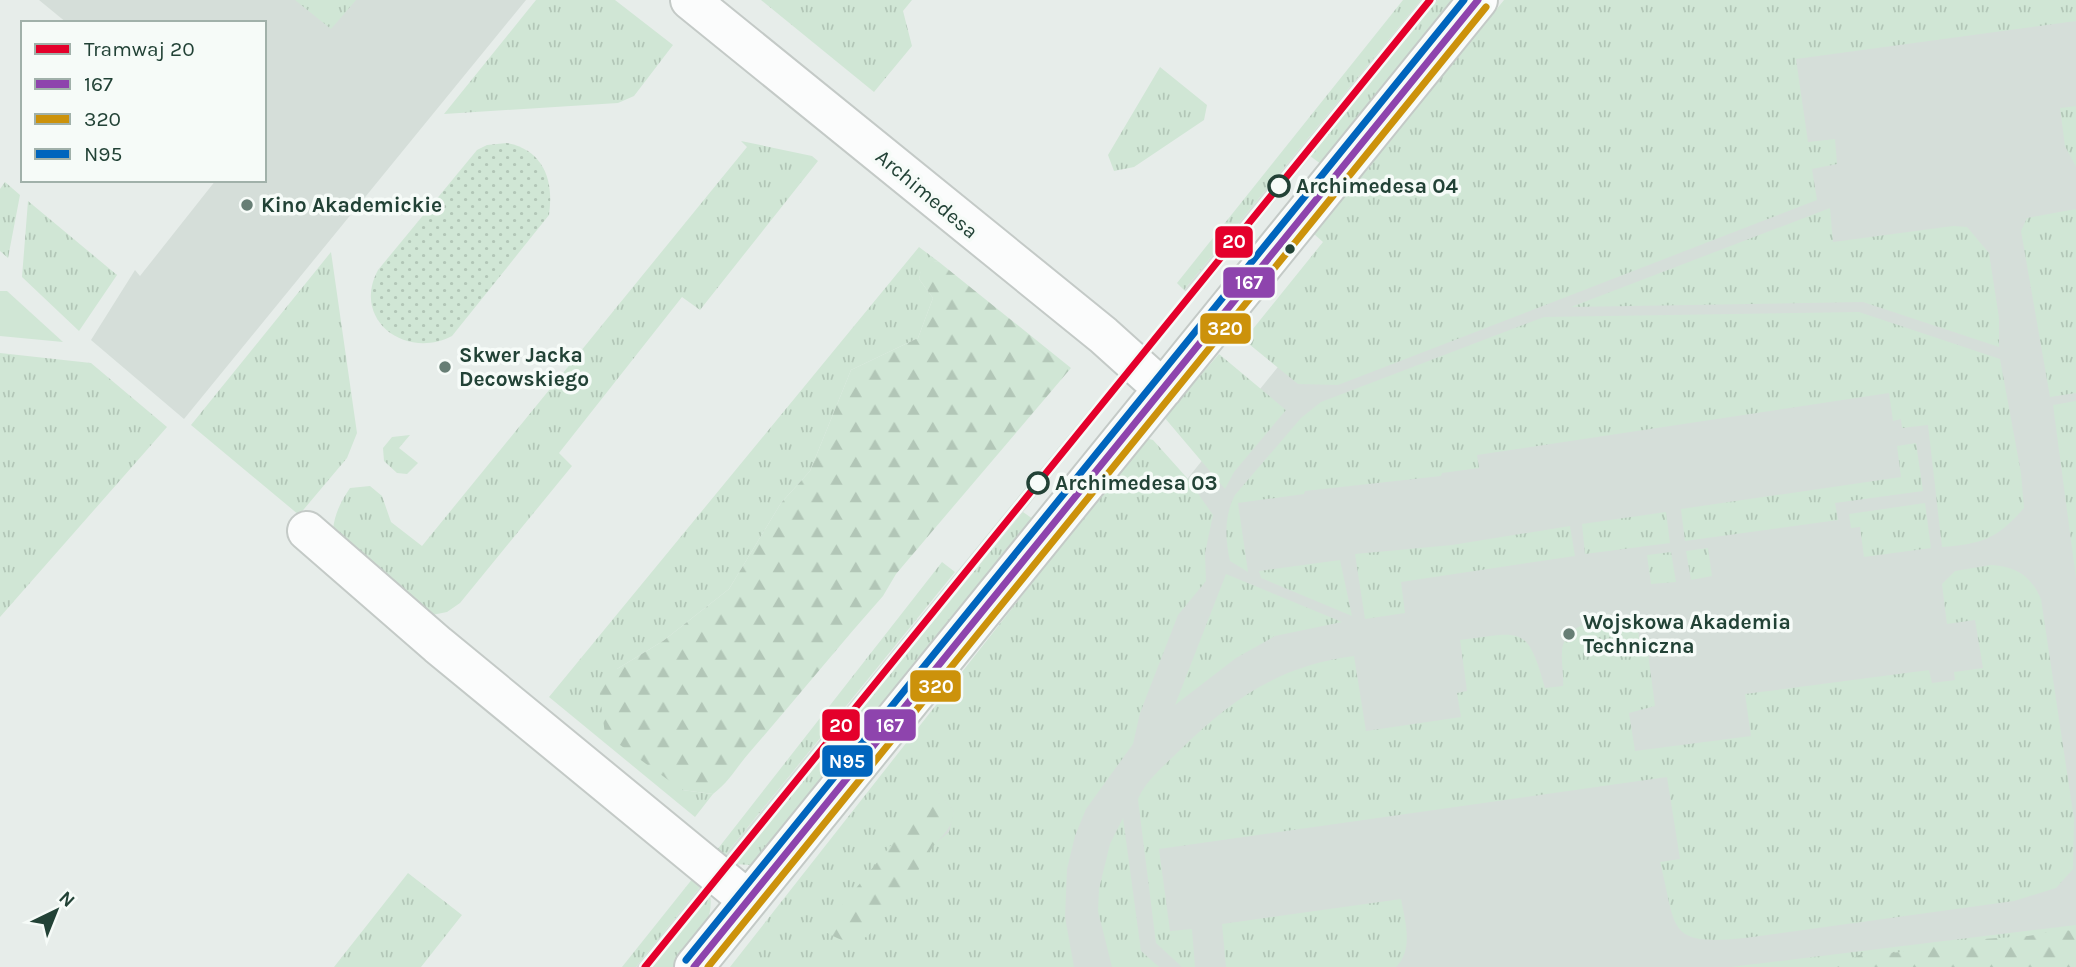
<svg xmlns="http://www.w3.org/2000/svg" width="2076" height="967" font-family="Karla,sans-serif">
	<defs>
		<pattern id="grass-tufts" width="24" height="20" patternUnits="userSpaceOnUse" patternTransform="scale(1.75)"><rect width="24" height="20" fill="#d0e6d5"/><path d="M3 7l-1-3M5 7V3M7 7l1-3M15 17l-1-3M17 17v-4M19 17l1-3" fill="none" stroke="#b2c6b7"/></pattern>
		<pattern id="forest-firs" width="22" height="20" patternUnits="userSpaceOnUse" patternTransform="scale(1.75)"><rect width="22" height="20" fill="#d0e6d5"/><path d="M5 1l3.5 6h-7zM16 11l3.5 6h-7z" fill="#b2c6b7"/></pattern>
		<pattern id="park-dots" width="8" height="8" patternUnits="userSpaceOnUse" patternTransform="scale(1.75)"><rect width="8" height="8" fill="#d0e6d5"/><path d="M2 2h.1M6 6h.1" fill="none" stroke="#b2c6b7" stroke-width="1.8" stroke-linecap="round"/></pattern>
	</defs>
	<rect width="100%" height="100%" fill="#e7edea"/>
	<path fill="#d5ded9" d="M 39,0 L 526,0 L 184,419 L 91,340 L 135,270 L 140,276 L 216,180 L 264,180 L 264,23 L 67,23 Z
		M 1421,0 L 1438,0 L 1195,299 L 1184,290 Z
		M 1575,0 L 2076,0 L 2076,967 L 792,967 Z
		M 1095,403 L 1104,410 L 1023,512 L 734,864 L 722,859 Z
		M 704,882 L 710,894 L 652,967 L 636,967 Z"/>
	<path fill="url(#grass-tufts)" fill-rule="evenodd" d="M 295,0 L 356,0 L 331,29 Z
		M 536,0 L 615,0 L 673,45 L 634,96 L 618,103 L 444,114 Z
		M 761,0 L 912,0 L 903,11 L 912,46 L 874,92 Z
		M 1403,0 L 1421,0 L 1184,290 L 1177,283 Z
		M 1438,0 L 1453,0 L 1321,164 L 1310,156 Z
		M 1504,0 L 2076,0 L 2076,21 L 1796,59 L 1808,142 L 1835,139 L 1837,164 L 1812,169 L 1817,200 L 1338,385 L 1298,384 L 1244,340 L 1323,242 L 1314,234 Z
		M 1160,67 L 1207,105 L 1204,120 L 1134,167 L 1114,171 L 1108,155 Z
		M 2076,106 L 2076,167 L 2065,146 L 2060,108 Z
		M 741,141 L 812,156 L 818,161 L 700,310 L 682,297 L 559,453 L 572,466 L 460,603 L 447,612 L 432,615 L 333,529 C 335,513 341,501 350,488 L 370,486 L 382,496 L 391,522 L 422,546 L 747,147 Z
		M 5,182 L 20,195 L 8,258 L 0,251 L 0,189 Z
		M 28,201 L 117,275 L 79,331 L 22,277 Z
		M 1830,208 L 1833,242 L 1953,226 L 1967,227 L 1989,253 L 1999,318 L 1999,347 L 1863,302 L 1571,307 Z
		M 2076,209 L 2076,393 L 2050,397 L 2021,231 L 2027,218 Z
		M 919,247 L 939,262 L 924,260 L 919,279 L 933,298 L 918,338 L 851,370 L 810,471 L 781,503 L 729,589 L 663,641 L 617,669 L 682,790 L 713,794 L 695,817 L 549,697 Z
		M 331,252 L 357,433 L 347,458 L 299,515 L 191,425 Z
		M 1859,312 L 2000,359 L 2021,473 L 2024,508 C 1997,539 1982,544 1942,547 L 1928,425 L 1902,428 L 1901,419 L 1893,421 L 1889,393 L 1477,455 L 1479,468 L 1442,473 L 1441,476 L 1305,491 L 1304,494 L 1238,503 L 1248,572 L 1230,561 C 1225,539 1224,515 1235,495 L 1301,418 L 1321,402 L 1544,317 Z
		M 0,353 L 91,363 L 167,427 L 0,617 Z
		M 1219,354 L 1286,410 L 1234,472 L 1225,489 L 1164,417 Z
		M 2076,401 L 2076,578 L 2053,405 Z
		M 410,435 L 399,448 L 418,463 L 407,474 L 397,473 L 384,461 L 383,448 L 392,437 Z
		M 1146,438 L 1153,440 L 1188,479 L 1213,515 L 1205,553 L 1206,581 L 1178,615 L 1140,713 L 1133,744 L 1086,809 L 1075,836 L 1067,869 L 1065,917 L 1074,967 L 730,967 ZM 936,790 L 954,811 L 949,832 L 931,847 Z
		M 1916,443 L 1923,491 L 1835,503 L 1838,520 L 1685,541 L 1681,509 L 1901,477 L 1897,446 Z
		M 1925,503 L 1931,548 L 1864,557 L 1860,527 L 1851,528 L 1849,514 Z
		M 1023,512 L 1033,519 L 761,861 L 750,865 L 734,864 Z
		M 1666,512 L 1670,543 L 1585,554 L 1582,524 Z
		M 1570,526 L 1575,556 L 1401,582 L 1405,613 L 1365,619 L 1355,554 L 1452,545 Z
		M 1708,548 L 1712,576 L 1691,580 L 1686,551 Z
		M 1671,552 L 1676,582 L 1651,584 L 1647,555 Z
		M 1340,560 L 1352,616 L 1261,578 L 1259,571 Z
		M 942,562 L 955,572 L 722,859 L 713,855 Z
		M 1991,565 C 2017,567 2030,575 2041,599 L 2074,819 L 2073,869 L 2056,888 L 2014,901 L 1745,938 C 1666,946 1677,930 1660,862 L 1680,859 L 1667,777 L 1159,849 L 1170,931 L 1192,929 L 1195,967 L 1182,967 L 1156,943 L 1138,799 C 1146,780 1165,765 1180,750 C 1233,698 1279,666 1354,656 L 1366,731 L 1461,717 L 1457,693 L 1467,691 L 1460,640 C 1522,632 1527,624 1545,688 L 1563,686 C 1564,674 1561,663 1562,652 C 1565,617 1611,620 1637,616 L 1639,639 L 1646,638 L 1655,706 L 1629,713 L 1635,751 L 1751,736 L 1745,694 L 1929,670 L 1932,683 L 1955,680 L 1954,672 L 1983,668 L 1975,620 L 1947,624 L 1942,584 L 1955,571 Z
		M 1226,574 L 1342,622 L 1275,636 L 1236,658 L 1175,705 Z
		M 1123,818 L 1141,951 L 1159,967 L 1112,967 L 1098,911 L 1099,889 L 1110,844 Z
		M 408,873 L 462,915 L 421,967 L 334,967 Z
		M 697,873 L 704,882 L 636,967 L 622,967 Z
		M 710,894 C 715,925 692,944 673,967 L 652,967 Z
		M 1401,899 C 1405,921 1414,949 1396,967 L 1226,967 L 1222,924 Z
		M 2076,925 L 2076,967 L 1730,967 Z"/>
	<path fill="url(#forest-firs)" d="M 923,259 L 939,262 L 1071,368 L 896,574 L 883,596 C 837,648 794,701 749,753 C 736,768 729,782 713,794 L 682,790 L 605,734 L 599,688 L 617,669 L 663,641 L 729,589 L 781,503 L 810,471 L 851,370 L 918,338 L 933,298 L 919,279 Z
		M 936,790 L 954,811 C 951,837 934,837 926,860 L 869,935 C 851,948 839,939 822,930 Z
		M 2061,930 L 2076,931 L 2076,967 L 1837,967 L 1859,955 L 1902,952 L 1939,942 L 2028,936 Z"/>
	<path fill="url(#park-dots)" d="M 507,143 C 544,150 554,181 549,215 L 452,336 C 406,360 351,320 378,270 L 477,150 L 487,145 Z"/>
	<path fill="#d0e6d5" d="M 0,291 L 7,291 L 63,342 L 0,336 Z"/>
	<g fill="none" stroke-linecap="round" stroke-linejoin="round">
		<defs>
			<path id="minor" d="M 690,0 L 1103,335 L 1163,389
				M 307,531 L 438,645 L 748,900
				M 694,967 L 1478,0"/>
		</defs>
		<use href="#minor" stroke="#c4cac7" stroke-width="42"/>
		<use href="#minor" stroke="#fbfcfc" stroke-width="38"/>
		<defs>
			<path id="bus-1" d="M 694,967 L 1478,0"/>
			<path id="bus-2" d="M 708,967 L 1486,7"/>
			<path id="bus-3" d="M 686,960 L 1464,0"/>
		</defs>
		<use href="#bus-1" stroke="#f6fbf8" stroke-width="12"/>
		<use href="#bus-2" stroke="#f6fbf8" stroke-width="12"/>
		<use href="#bus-3" stroke="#f6fbf8" stroke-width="12"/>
		<use href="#bus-1" stroke="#8e44ad" stroke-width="7"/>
		<use href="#bus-2" stroke="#cc920b" stroke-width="7"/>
		<use href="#bus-3" stroke="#0065bd" stroke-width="7"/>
		<defs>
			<path id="tram-1" d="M 645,967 L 1430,0"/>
		</defs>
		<use href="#tram-1" stroke="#f6fbf8" stroke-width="12"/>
		<use href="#tram-1" stroke="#e4002b" stroke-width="7"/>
	</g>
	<g fill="#f6fbf8" stroke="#224236" stroke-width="3.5">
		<circle cx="1279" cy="186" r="10"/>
		<circle cx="1038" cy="483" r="10"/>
	</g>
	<g fill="#677e75" stroke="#f6fbf8" stroke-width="2.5">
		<circle cx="247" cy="205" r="7"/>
		<circle cx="445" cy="367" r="7"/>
		<circle cx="1569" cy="634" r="7"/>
	</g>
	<circle fill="#224236" stroke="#f6fbf8" stroke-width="2.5" cx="1290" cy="249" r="6"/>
	<g text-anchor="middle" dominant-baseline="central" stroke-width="7" stroke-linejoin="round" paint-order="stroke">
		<g font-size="21" font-weight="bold" fill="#224236" stroke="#f6fbf8" text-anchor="start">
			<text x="1296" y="186">Archimedesa 04</text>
			<text x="1055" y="483">Archimedesa 03</text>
		</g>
		<g font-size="21" fill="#224236" stroke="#f6fbf8">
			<text transform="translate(927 194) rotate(40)">Archimedesa</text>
		</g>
		<g font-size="21" font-weight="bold" fill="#224236" stroke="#f6fbf8" text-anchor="start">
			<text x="261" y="205">Kino Akademickie</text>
			<text x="459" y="355">Skwer Jacka<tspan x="459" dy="24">Decowskiego</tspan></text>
			<text x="1583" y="622">Wojskowa Akademia<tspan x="1583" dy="24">Techniczna</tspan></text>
		</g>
	</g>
	<g stroke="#f6fbf8" stroke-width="2.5">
		<rect x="1214" y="225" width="40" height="34" rx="7" fill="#e4002b"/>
		<rect x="1222" y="266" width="54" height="33" rx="7" fill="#8e44ad"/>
		<rect x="1199" y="312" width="53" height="33" rx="7" fill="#cc920b"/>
		<rect x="909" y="669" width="53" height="34" rx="7" fill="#cc920b"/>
		<rect x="821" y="708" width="40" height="34" rx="7" fill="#e4002b"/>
		<rect x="863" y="708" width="54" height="34" rx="7" fill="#8e44ad"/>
		<rect x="821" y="744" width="53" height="34" rx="7" fill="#0065bd"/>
	</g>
	<g font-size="19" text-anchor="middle" font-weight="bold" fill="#fff">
		<text x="1234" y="248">20</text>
		<text x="1249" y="289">167</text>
		<text x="1225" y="335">320</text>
		<text x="936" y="693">320</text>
		<text x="841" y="732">20</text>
		<text x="890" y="732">167</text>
		<text x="847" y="768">N95</text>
	</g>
	<rect x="21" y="21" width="245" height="161" fill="#f6fbf8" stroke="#a1b1aa" stroke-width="2"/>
	<rect x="35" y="44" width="35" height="10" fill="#e4002b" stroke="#a1b1aa" stroke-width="2"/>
	<text x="84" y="56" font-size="21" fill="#224236">Tramwaj 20</text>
	<rect x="35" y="79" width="35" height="10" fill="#8e44ad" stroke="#a1b1aa" stroke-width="2"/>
	<text x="84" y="91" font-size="21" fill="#224236">167</text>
	<rect x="35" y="114" width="35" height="10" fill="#cc920b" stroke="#a1b1aa" stroke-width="2"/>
	<text x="84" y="126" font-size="21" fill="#224236">320</text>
	<rect x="35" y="149" width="35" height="10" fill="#0065bd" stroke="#a1b1aa" stroke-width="2"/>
	<text x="84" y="161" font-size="21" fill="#224236">N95</text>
	<g transform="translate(56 911) rotate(43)" stroke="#f6fbf8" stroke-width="5" paint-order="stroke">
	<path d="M0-5L12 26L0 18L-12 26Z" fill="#224236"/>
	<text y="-10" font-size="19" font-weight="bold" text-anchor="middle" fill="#224236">N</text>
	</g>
</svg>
